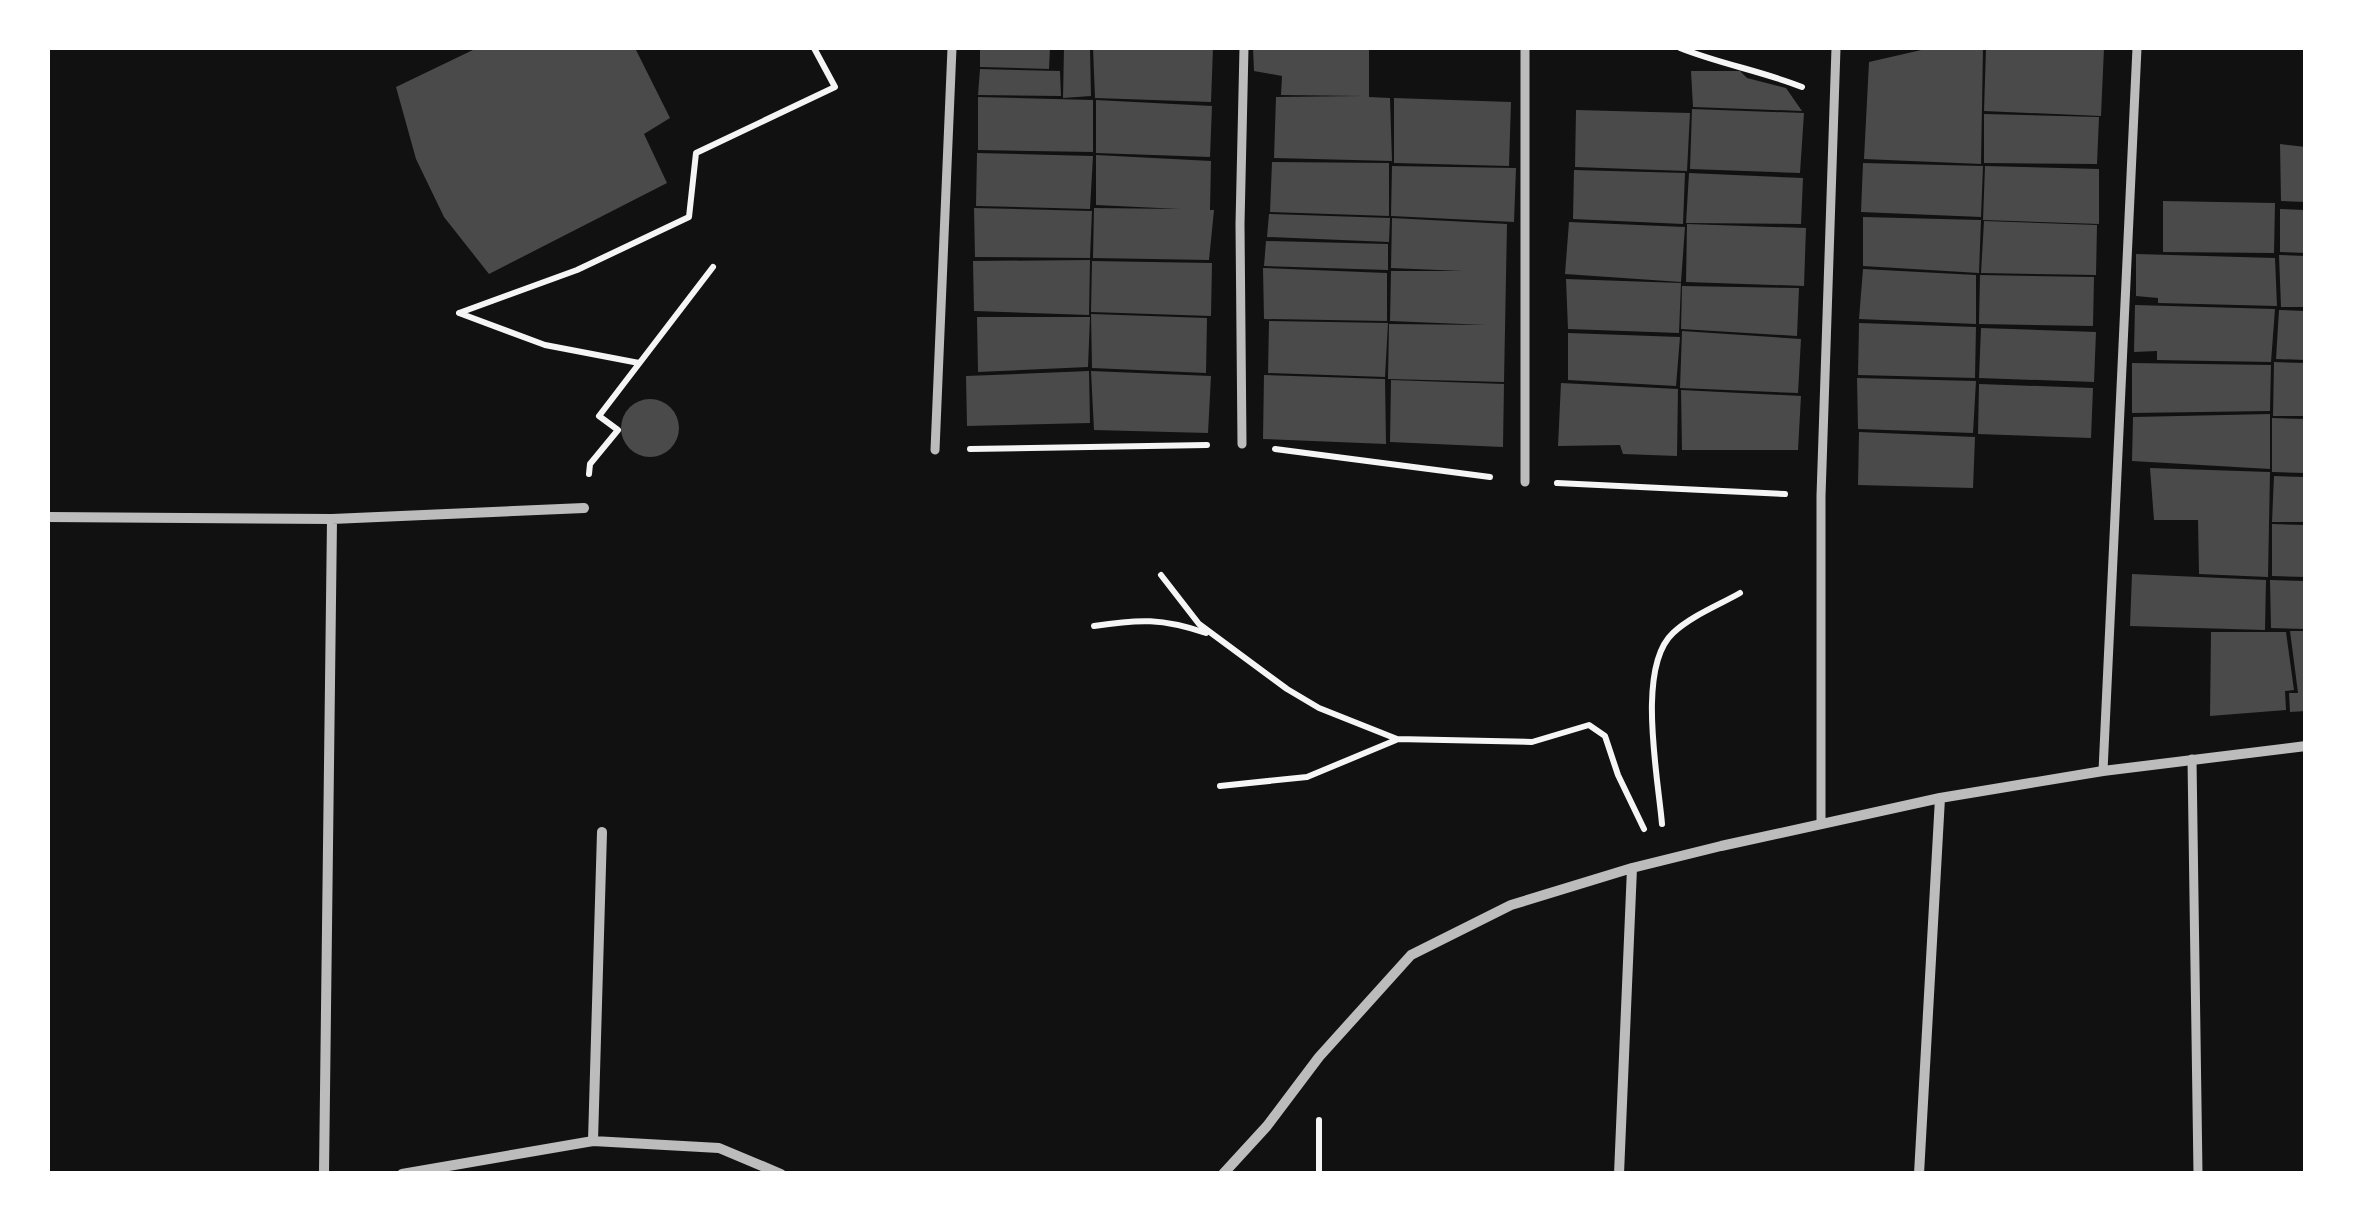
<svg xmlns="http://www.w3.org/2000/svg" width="2353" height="1221" font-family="'DejaVu Sans',sans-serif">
	<rect width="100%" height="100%" fill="#111"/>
	<path fill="#4a4a4a" d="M 477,48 L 635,48 L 670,118 L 644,134 L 667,183 L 489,274 L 444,217 L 416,159 L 396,87 Z
		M 980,48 L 1050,48 L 1049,69 L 980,67 Z
		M 1064,48 L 1090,48 L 1091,96 L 1063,98 Z
		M 1093,48 L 1213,48 L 1211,102 L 1095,98 Z
		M 1253,48 L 1369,48 L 1369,97 L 1390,98 L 1392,161 L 1274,158 L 1276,97 L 1362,96 L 1281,95 L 1282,76 L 1254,71 Z
		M 1930,48 L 1983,48 L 1981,164 L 1864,159 L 1869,62 Z
		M 1986,48 L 2104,48 L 2101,116 L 1984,111 Z
		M 980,69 L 1060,71 L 1061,96 L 978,95 Z
		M 1691,71 L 1740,71 L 1747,78 L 1786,88 L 1802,111 L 1693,107 Z
		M 978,97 L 1093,100 L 1093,152 L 978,150 Z
		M 1394,98 L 1511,102 L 1509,166 L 1394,163 Z
		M 1096,100 L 1212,106 L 1210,157 L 1096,153 Z
		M 1692,109 L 1804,113 L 1800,173 L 1690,169 Z
		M 1576,110 L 1690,113 L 1687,171 L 1575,167 Z
		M 1984,114 L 2099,117 L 2097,164 L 1984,163 Z
		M 2280,144 L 2306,147 L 2306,202 L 2281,201 Z
		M 977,153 L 1093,156 L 1090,209 L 976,206 Z
		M 1096,155 L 1211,161 L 1210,210 L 1214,210 L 1209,260 L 1093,258 L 1094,208 L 1180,209 L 1096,205 Z
		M 1272,162 L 1389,163 L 1389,216 L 1270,212 Z
		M 1863,163 L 1983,166 L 1981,217 L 1861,212 Z
		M 1392,166 L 1516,168 L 1514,222 L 1391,216 Z
		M 1985,166 L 2099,169 L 2099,224 L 1983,220 Z
		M 1574,170 L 1685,173 L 1683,224 L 1573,219 Z
		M 1689,173 L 1803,178 L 1801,224 L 1686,223 Z
		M 2163,201 L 2275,203 L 2274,253 L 2163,252 Z
		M 974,208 L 1092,211 L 1090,258 L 975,257 Z
		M 2280,209 L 2306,210 L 2306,253 L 2280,252 Z
		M 1269,214 L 1390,218 L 1389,242 L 1267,237 Z
		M 1863,217 L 1981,220 L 1979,273 L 1863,266 Z
		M 1392,218 L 1507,224 L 1504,382 L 1388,379 L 1389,324 L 1486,325 L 1390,321 L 1391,271 L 1462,271 L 1391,268 Z
		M 1984,221 L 2097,225 L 2096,275 L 1981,273 Z
		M 1569,222 L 1685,227 L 1681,282 L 1565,274 Z
		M 1687,224 L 1806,228 L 1804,286 L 1686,282 Z
		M 1266,241 L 1388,244 L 1388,270 L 1264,266 Z
		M 2136,254 L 2275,258 L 2277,306 L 2158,303 L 2158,298 L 2136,296 Z
		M 2279,255 L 2306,256 L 2306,307 L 2281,307 Z
		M 1090,260 L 1089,315 L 974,311 L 973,261 Z
		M 1092,261 L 1212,263 L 1211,316 L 1091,312 Z
		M 1263,268 L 1387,273 L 1387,321 L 1264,319 Z
		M 1863,269 L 1976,275 L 1976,324 L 1859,319 Z
		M 1980,275 L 2094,277 L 2093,326 L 1979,324 Z
		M 1566,279 L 1681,283 L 1679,333 L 1568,329 Z
		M 1682,286 L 1799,288 L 1797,336 L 1681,329 Z
		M 2135,305 L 2275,309 L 2271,362 L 2157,360 L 2157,351 L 2134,352 Z
		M 2279,310 L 2306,311 L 2306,360 L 2276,359 Z
		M 1091,314 L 1207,318 L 1206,373 L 1092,368 Z
		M 977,317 L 1090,317 L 1088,367 L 978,372 Z
		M 1269,321 L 1388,323 L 1385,377 L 1268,373 Z
		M 1859,323 L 1976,327 L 1975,378 L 1858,375 Z
		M 1981,328 L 2096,332 L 2094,382 L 1979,378 Z
		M 1682,331 L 1801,339 L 1798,393 L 1680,388 Z
		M 1568,333 L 1680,337 L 1676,386 L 1568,380 Z
		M 2274,362 L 2306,363 L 2306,416 L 2273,416 Z
		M 2132,363 L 2271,365 L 2270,411 L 2132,413 Z
		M 1089,371 L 1090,423 L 967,426 L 966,376 Z
		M 1091,371 L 1211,376 L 1208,433 L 1094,430 Z
		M 1264,375 L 1385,379 L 1386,444 L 1263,439 Z
		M 1857,378 L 1976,381 L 1973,433 L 1858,429 Z
		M 1391,380 L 1504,384 L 1503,447 L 1390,442 Z
		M 1561,383 L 1678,389 L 1677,456 L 1623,454 L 1620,445 L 1558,446 Z
		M 1979,384 L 2093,388 L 2091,438 L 1978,434 Z
		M 1681,390 L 1801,396 L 1798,450 L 1682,450 Z
		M621 428a29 29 0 1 1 58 0a29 29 0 1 1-58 0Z
		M 2270,414 L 2270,469 L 2132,461 L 2133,417 Z
		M 2272,418 L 2306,419 L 2306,473 L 2272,472 Z
		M 1859,432 L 1975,437 L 1973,488 L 1858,485 Z
		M 2150,468 L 2270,472 L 2268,577 L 2199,574 L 2198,520 L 2154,520 Z
		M 2274,476 L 2306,477 L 2306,522 L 2272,522 Z
		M 2272,524 L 2306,525 L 2306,577 L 2272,576 Z
		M 2132,574 L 2266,580 L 2265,630 L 2130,626 Z
		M 2270,580 L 2306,581 L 2306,629 L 2271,628 Z
		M 2290,631 L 2306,631 L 2306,711 L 2290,712 L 2289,693 L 2298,693 Z
		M 2211,632 L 2286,632 L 2294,690 L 2285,691 L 2286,710 L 2210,716 Z"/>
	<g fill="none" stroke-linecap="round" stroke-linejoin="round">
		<path stroke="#f5f5f5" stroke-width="6" d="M 1680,48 C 1720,64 1762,71 1802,87
			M 459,313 L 577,270 L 689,217 L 696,153 L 835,87 L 814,48
			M 459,313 L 545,345 L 639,363
			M 970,449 L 1207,445
			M 1275,449 L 1490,477
			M 589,474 L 590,464 L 618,430 L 599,416 L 713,267
			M 1557,483 L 1785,494
			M 1161,575 L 1199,624 L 1287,689 L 1319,708 L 1397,739 L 1532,742 L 1589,725 L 1605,736 L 1618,775 L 1644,829
			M 1094,626 C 1139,619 1162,618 1206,633
			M 1220,786 L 1307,777 L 1396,740
			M 1662,824 C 1658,777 1636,667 1673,633 C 1691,616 1719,605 1740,593
			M 1319,1174 L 1319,1120"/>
		<path stroke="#bcbcbc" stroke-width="9" d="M 1242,444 L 1240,224 L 1244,48
			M 935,450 L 952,48
			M 1525,482 L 1525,48
			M 2192,759 L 2198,1174
			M 2103,771 L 2137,48
			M 1821,822 L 1821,496 L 1836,48"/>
		<path stroke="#bcbcbc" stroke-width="10" d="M 48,517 L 332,519 L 584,508
			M 593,1141 L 602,832
			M 324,1174 L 332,519
			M 402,1174 L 593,1141 L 719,1148 L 781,1174
			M 1223,1174 L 1267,1126 L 1319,1057 L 1411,955 L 1511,905 L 1632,868 L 1721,846 L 1940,798 L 2103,771 L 2306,746
			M 1619,1174 L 1632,868
			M 1919,1174 L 1940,798"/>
	</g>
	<rect width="2353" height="1221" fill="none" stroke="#ffffff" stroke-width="100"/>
</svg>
